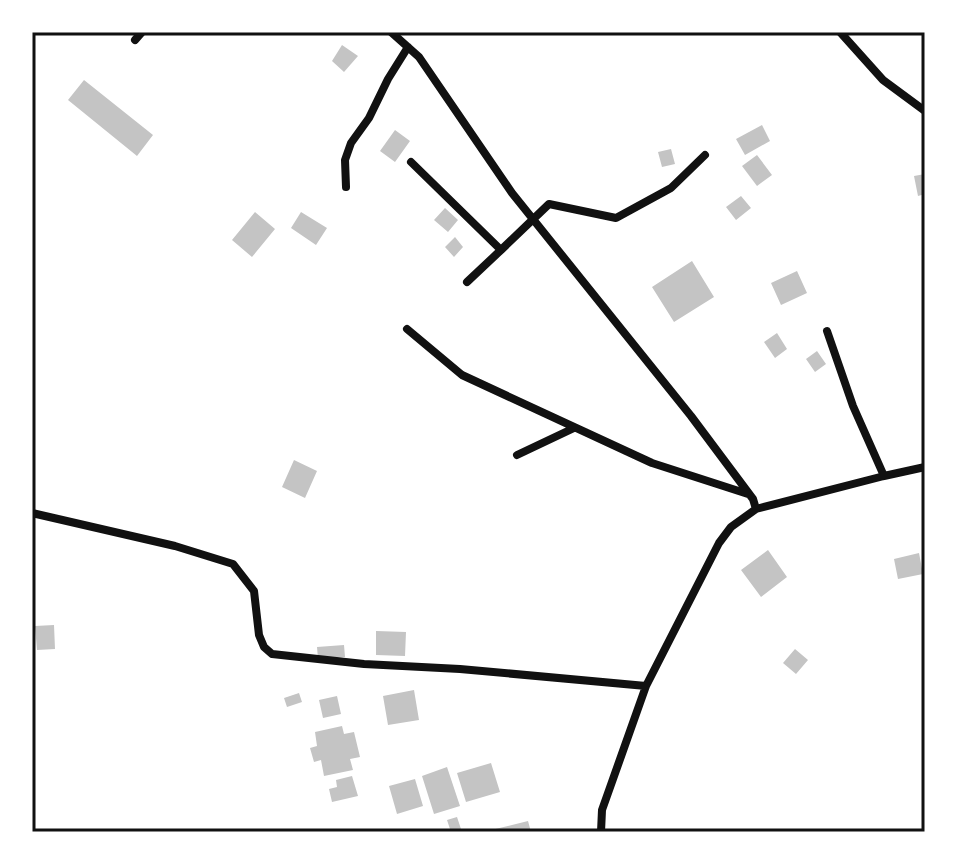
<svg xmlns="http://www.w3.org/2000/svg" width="957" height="864" font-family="Inter,sans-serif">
	<rect width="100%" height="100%" fill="#fff"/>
	<path fill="#c4c4c4" d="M 342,45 L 358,56 L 344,72 L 332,61 Z
		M 84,80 L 153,135 L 137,156 L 68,100 Z
		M 762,125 L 770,141 L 745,155 L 736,139 Z
		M 395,130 L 410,141 L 395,162 L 380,151 Z
		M 671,149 L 675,164 L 662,167 L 658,152 Z
		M 757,155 L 772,175 L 757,186 L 742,166 Z
		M 925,174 L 925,194 L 918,196 L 914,176 Z
		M 741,196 L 751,208 L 736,220 L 726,207 Z
		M 445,208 L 458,220 L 448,232 L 434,220 Z
		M 255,212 L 275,229 L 252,257 L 232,240 Z
		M 301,212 L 327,228 L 316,245 L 291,228 Z
		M 455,237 L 463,247 L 454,257 L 445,247 Z
		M 692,261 L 714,297 L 674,322 L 652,287 Z
		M 797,271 L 807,293 L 781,305 L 771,283 Z
		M 777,333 L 787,349 L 775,358 L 764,342 Z
		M 817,351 L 826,364 L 815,372 L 806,359 Z
		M 294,460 L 317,471 L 305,498 L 282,487 Z
		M 768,550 L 787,577 L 761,597 L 741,570 Z
		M 919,553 L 923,574 L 898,579 L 894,559 Z
		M 54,625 L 55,649 L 37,650 L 35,626 Z
		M 376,631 L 406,632 L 405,656 L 376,655 Z
		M 344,645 L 345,657 L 318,659 L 317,647 Z
		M 795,649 L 808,660 L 796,674 L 783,663 Z
		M 414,690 L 419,720 L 388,725 L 383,696 Z
		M 299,693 L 302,702 L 287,707 L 284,698 Z
		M 337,696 L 341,714 L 323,718 L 319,700 Z
		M 342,726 L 344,734 L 354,732 L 360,757 L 350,759 L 353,770 L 324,776 L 321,760 L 314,762 L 310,748 L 317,746 L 315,732 Z
		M 491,763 L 500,792 L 466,802 L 457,773 Z
		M 447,767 L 460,806 L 434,814 L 422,776 Z
		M 352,776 L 358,796 L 332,802 L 329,789 L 337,787 L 336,780 Z
		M 415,779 L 423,806 L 397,814 L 389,786 Z
		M 457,817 L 462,832 L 451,832 L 447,820 Z
		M 528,821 L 531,832 L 487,832 L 487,831 Z"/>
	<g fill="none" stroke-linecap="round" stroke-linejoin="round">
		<path stroke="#111" stroke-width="8" d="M 391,32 L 419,57 L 512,193 L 691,416 L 753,499 L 756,509
			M 840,32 L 883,80 L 925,111
			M 135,40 L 142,32
			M 411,162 L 501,250 L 549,204 L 616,218 L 671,188 L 705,155
			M 346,187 L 345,160 L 351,143 L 369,118 L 388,79 L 408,47
			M 467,282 L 501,250
			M 407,329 L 462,375 L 652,463 L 748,494
			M 827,331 L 853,406 L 884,476
			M 517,455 L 574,428
			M 32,513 L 175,546 L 233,564 L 254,591 L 259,635 L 264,647 L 272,654 L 364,664 L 460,669 L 646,686
			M 601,832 L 602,810 L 646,686 L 719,543 L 731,527 L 756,509 L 884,476 L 925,467"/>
	</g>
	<rect width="957" height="864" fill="none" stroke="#ffffff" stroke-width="68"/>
	<rect x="34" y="34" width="889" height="796" fill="none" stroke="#111" stroke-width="3"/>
</svg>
